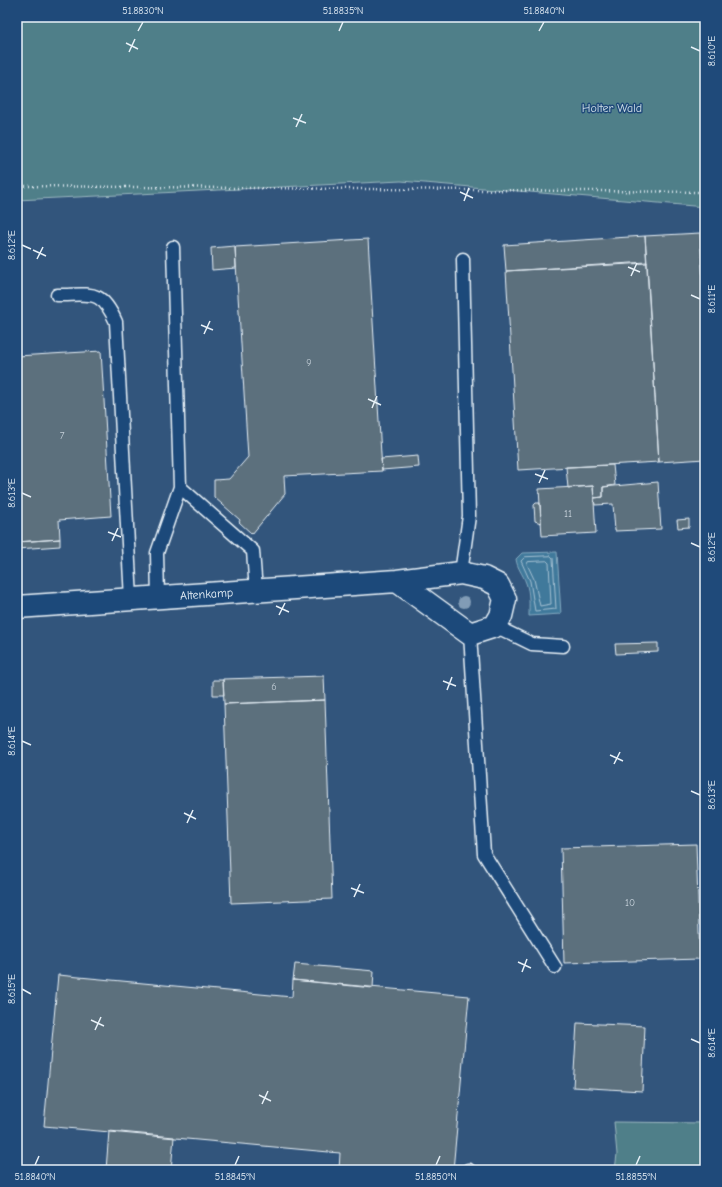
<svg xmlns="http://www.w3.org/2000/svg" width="722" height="1187" font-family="'Comic Neue',sans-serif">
	<rect width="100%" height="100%" fill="#1f4a7a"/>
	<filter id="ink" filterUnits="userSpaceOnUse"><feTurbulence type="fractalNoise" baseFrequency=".025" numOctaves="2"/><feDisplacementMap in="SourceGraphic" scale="8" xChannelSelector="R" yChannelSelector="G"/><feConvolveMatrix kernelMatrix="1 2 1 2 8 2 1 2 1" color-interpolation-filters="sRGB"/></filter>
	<g filter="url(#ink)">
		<path fill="#31557b" d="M 401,181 L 705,207 L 705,1123 L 615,1122 L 617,1154 L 615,1170 L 17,1170 L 17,200 Z"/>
		<path fill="#507f89" stroke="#9cb8c0" d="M 17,17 L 705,17 L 705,207 L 401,181 L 17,200 Z
			M 614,1122 L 705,1123 L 705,1170 L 615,1170 L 617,1154 Z"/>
		<path fill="#41799b" stroke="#84a9c0" d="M 557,552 L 561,614 L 529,616 C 529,605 530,593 526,583 C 523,574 517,568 516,559 L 522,553 Z"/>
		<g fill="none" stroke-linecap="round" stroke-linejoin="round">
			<path stroke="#a5c1d3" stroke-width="1" d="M 551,556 L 553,558 L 556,609 L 535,611 L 530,581 L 521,561 L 525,557 Z
				M 547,561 L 549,563 L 551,604 L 540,606 L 534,579 L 527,564 L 528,562 Z"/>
		</g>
		<path fill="#5c6f7d" stroke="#e8f1f8" d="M 700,233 L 705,315 L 705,459 L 659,462 L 645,236 Z
			M 645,236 L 647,263 L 506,271 L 504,245 Z
			M 368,239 L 382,471 L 284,476 L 285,494 L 252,534 L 239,522 L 240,520 L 214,497 L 214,480 L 229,479 L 248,457 L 235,247 Z
			M 235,246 L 236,268 L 212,270 L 211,248 Z
			M 647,262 L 659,462 L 518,470 L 506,271 Z
			M 101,351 L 111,516 L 59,520 L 60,539 L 17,542 L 17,356 Z
			M 418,456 L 419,467 L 382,470 L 381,459 Z
			M 613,465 L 615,485 L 603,487 L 603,497 L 594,498 L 593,486 L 568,488 L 566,467 Z
			M 658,482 L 661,529 L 615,531 L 613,504 L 595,505 L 594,498 L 603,497 L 603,487 Z
			M 593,486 L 596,533 L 542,536 L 539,489 Z
			M 536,503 L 540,503 L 541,523 L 535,521 L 534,505 Z
			M 689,519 L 689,527 L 678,528 L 677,520 Z
			M 60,539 L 60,546 L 17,549 L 17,542 Z
			M 658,643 L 658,652 L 616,654 L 615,644 Z
			M 324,676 L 325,700 L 224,704 L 223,679 Z
			M 213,680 L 223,680 L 224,695 L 213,695 Z
			M 325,700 L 332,899 L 231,903 L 224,704 Z
			M 696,844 L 700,959 L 564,963 L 561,848 Z
			M 295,964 L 374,971 L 373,988 L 293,980 Z
			M 58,975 L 292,997 L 293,980 L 469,996 L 453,1170 L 339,1170 L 340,1153 L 44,1126 Z
			M 577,1023 L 645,1026 L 642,1091 L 573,1087 Z
			M 109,1131 L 174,1137 L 171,1170 L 106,1170 Z"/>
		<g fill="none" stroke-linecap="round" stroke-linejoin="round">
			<defs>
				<path id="service" d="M 57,295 C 91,295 101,288 116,322 L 131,599
					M 180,487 L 253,551 L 256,591
					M 461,573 L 469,516 L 463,259
					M 158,597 L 157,553 L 180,487 L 173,247
					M 495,626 L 532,644 L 563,646
					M 470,634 L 484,854 L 555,967
					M 468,1170 L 469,1170"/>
				<g id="minor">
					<path id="s1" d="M 17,607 L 397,581 L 461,573 L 484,578 L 498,585 L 505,599 L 501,616 L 495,626 L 470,634 L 397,581"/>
				</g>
			</defs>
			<use href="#service" stroke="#e8f1f8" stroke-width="15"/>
			<use href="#minor" stroke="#e8f1f8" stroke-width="25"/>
			<path stroke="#e8f1f8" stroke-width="2.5" stroke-dasharray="1 3" stroke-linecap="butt" d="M 17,186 L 705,192"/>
			<use href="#service" stroke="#1f4a7a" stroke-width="12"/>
			<use href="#minor" stroke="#1f4a7a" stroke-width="22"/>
		</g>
		<circle fill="#819cb6" cx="464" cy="602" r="6"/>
	</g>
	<path fill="none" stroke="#e8f1f8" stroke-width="1.5" d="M 138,31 L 143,22M 339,31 L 343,22M 539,31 L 544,22M 126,43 L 138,49M 691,47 L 700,51M 129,52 L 135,39M 293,118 L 306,123M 296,127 L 302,114M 460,192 L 473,198M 464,201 L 469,188M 22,245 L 31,249M 33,250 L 46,256M 37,259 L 43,247M 628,267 L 640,272M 631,276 L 637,263M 691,295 L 700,299M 201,325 L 213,330M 204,334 L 210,321M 368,399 L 381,405M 372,408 L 377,396M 535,474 L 548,479M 539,483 L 545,470M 22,493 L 31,497M 108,532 L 121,537M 112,541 L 118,528M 691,543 L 700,547M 276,606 L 289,612M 279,615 L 285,603M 443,681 L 456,686M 447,690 L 452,677M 22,741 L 31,745M 610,755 L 623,761M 614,764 L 620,752M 691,791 L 700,795M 184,813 L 196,819M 187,823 L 193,810M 351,888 L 364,893M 354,897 L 360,884M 518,962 L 531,968M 522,972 L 527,959M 22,989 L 31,994M 91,1020 L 104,1026M 95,1030 L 101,1017M 691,1039 L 700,1043M 259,1095 L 271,1101M 262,1104 L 268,1091M 35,1165 L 39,1156M 235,1165 L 239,1156M 436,1165 L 440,1156M 636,1165 L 640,1156"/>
	<g text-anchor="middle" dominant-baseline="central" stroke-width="3" stroke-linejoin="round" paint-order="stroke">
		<g font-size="10" fill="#c5d0d9">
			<text x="309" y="363">9</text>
			<text x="62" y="436">7</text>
			<text x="568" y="514">11</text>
			<text x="274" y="687">6</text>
			<text x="630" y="903">10</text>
		</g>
		<g font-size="12" fill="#d1e0e7" stroke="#1f4a7a">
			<text x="612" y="108">Holter Wald</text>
		</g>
		<g font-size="12" fill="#e8f1f8" stroke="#1f4a7a">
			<text stroke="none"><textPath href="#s1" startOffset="190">Altenkamp</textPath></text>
		</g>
	</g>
	<rect width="722" height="1187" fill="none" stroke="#1f4a7a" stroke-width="44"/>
	<rect x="22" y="22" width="678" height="1143" fill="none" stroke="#e8f1f8" stroke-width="1.5"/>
	<g font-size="10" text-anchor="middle" fill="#e8f1f8">
		<text x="143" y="14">51.8830°N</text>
		<text x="343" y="14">51.8835°N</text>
		<text x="544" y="14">51.8840°N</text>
		<text transform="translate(711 51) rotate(-90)" y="4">8.610°E</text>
		<text transform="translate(11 245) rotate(-90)" y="4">8.612°E</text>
		<text transform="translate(711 299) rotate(-90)" y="4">8.611°E</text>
		<text transform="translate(11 493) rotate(-90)" y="4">8.613°E</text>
		<text transform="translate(711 547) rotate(-90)" y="4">8.612°E</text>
		<text transform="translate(11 741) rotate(-90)" y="4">8.614°E</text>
		<text transform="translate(711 795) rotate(-90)" y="4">8.613°E</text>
		<text transform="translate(11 989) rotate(-90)" y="4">8.615°E</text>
		<text transform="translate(711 1043) rotate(-90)" y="4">8.614°E</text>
		<text x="35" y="1180">51.8840°N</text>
		<text x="235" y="1180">51.8845°N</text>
		<text x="436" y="1180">51.8850°N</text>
		<text x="636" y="1180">51.8855°N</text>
	</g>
</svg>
